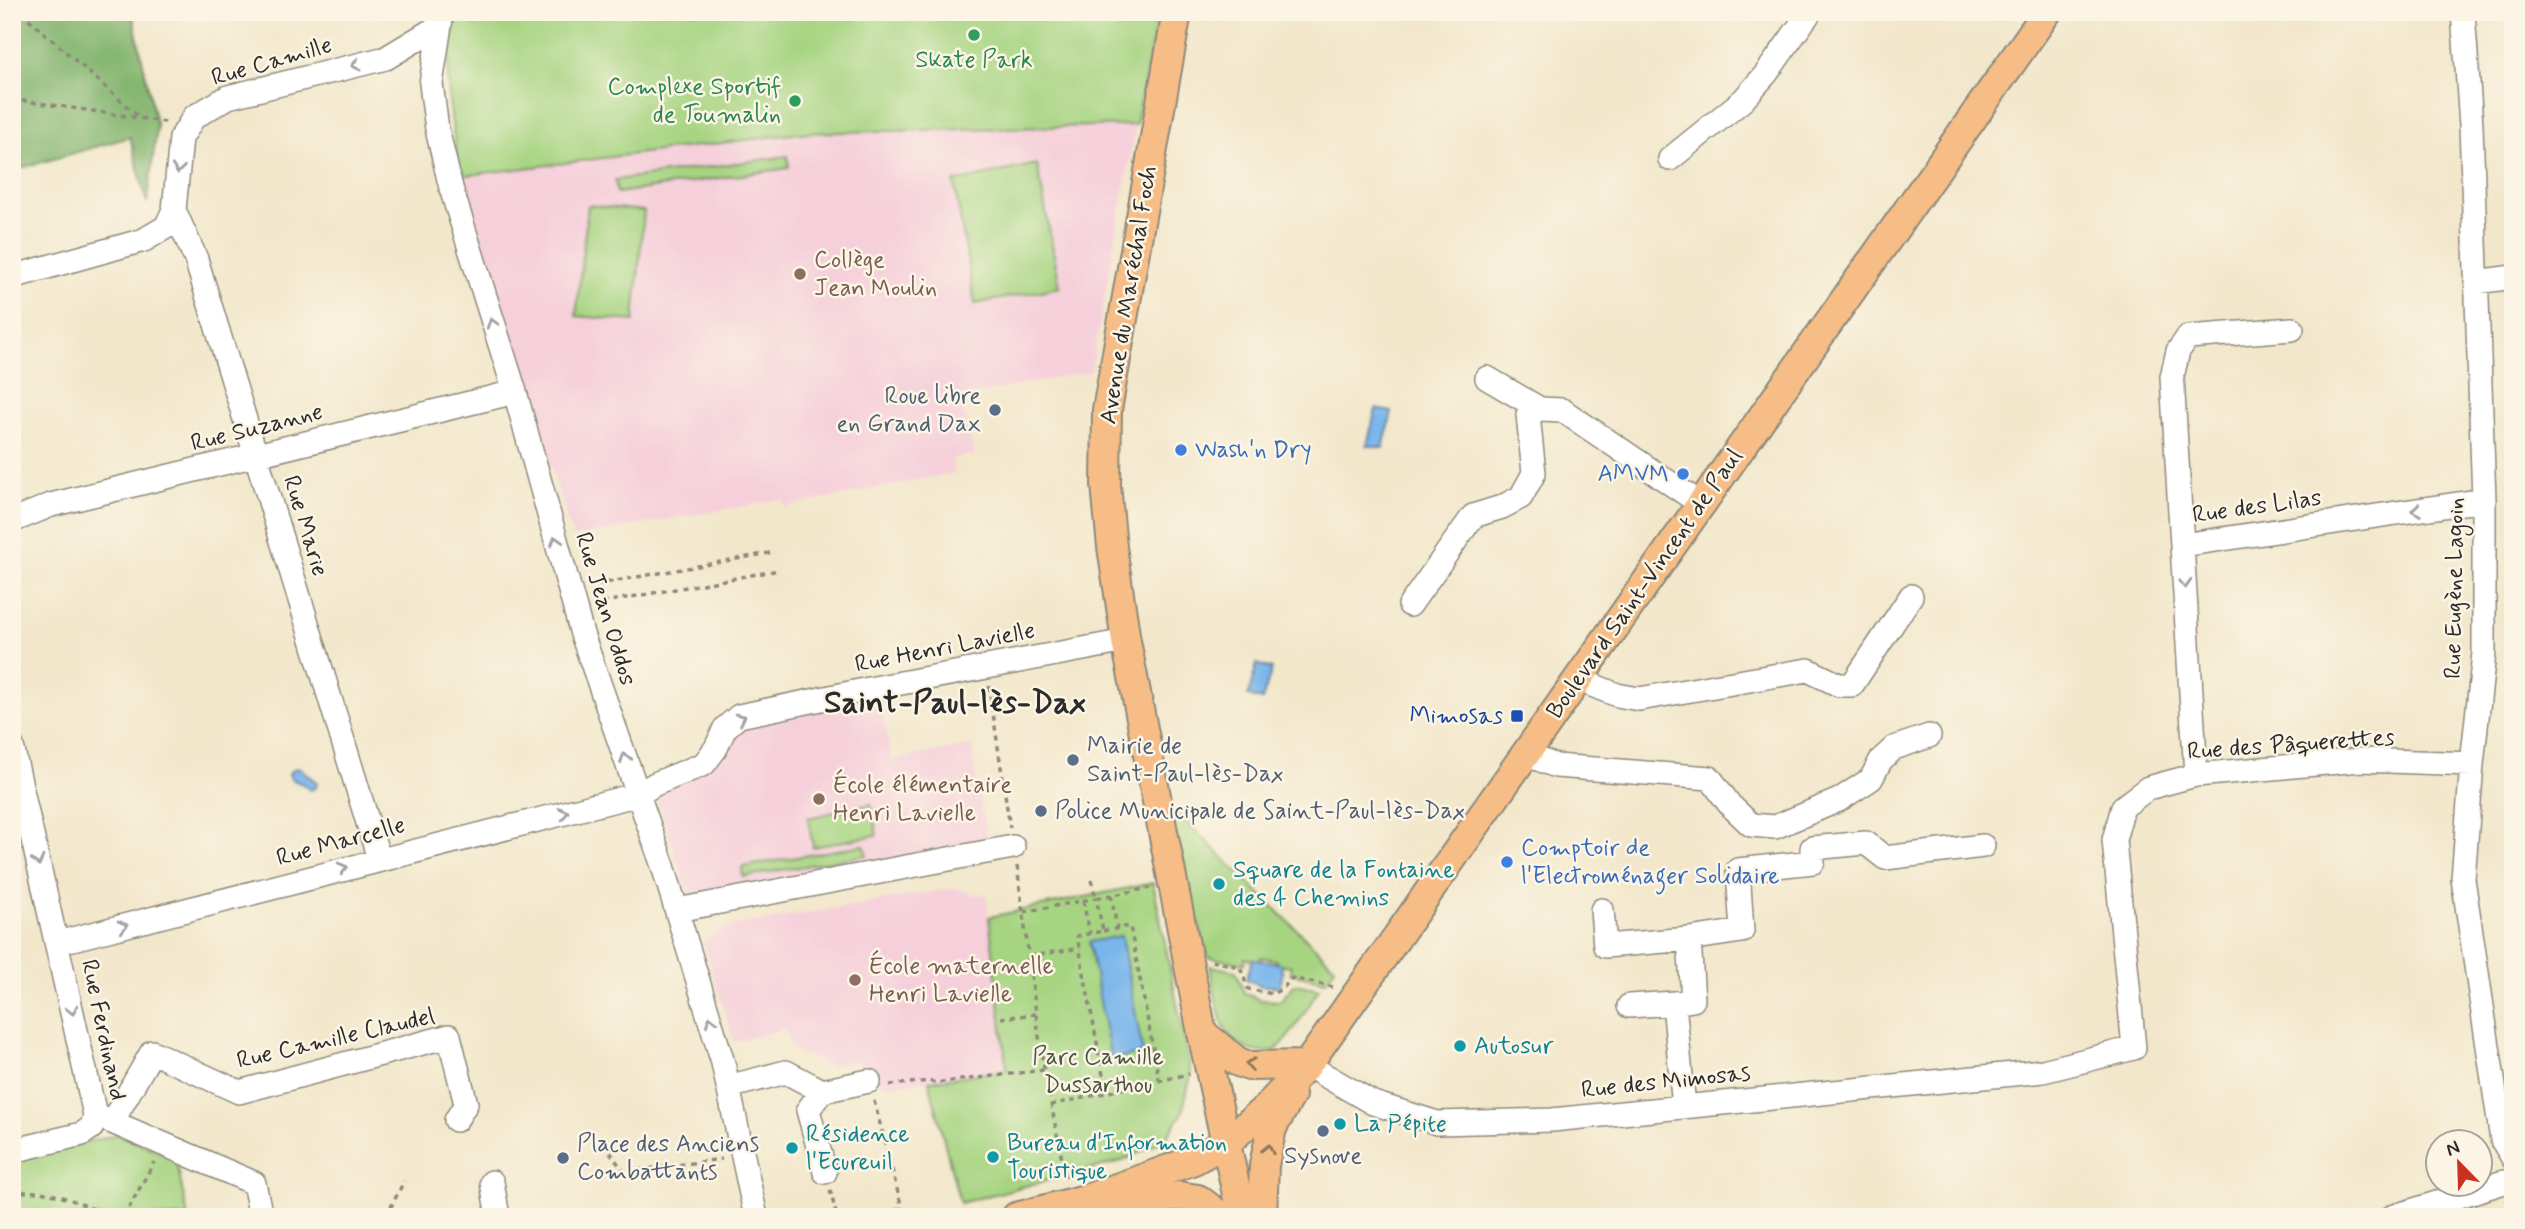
<svg xmlns="http://www.w3.org/2000/svg" width="2525" height="1229" font-family="Mynerve,sans-serif">
	<rect width="100%" height="100%" fill="#fcf5e5"/>
	<filter id="ink" filterUnits="userSpaceOnUse"><feTurbulence type="fractalNoise" baseFrequency=".0143" numOctaves="2"/><feDisplacementMap in="SourceGraphic" scale="14" xChannelSelector="R" yChannelSelector="G"/><feConvolveMatrix kernelMatrix="1 2 1 2 8 2 1 2 1" color-interpolation-filters="sRGB"/></filter>
	<filter id="wash" filterUnits="userSpaceOnUse"><feTurbulence type="fractalNoise" baseFrequency=".00686" numOctaves="4" result="noise"/><feDisplacementMap in="SourceGraphic" scale="28" xChannelSelector="R" yChannelSelector="G"/><feGaussianBlur stdDeviation="1.57" result="paint"/><feColorMatrix in="noise" values="0 0 0 0 0 0 0 0 0 0 0 0 0 0 0 0 0 1.4 0 .05"/><feComposite in="paint" operator="in"/></filter>
	<g filter="url(#wash)">
		<rect width="100%" height="100%" fill="#f2e7cb"/>
		<path fill="#f5cfda" d="M 1136,125 L 1091,371 L 960,397 L 975,455 L 952,458 L 954,473 L 785,507 L 783,499 L 573,537 L 461,176 L 801,133 Z
			M 878,693 L 892,760 L 974,745 L 972,759 L 989,846 L 691,902 L 658,803 L 660,794 L 733,727 Z
			M 954,888 L 975,895 L 986,894 L 1007,1070 L 887,1086 L 865,1073 L 857,1061 L 830,1066 L 792,1049 L 784,1029 L 734,1042 L 703,942 L 726,927 Z"/>
		<path fill="#a6d481" stroke="#688056" stroke-width="2" d="M 457,12 L 1158,12 L 1136,125 L 801,133 L 461,176 C 450,120 441,68 457,12 Z
			M 788,156 L 789,168 L 617,193 L 615,180 Z
			M 1037,164 L 1060,287 L 975,304 L 954,182 Z
			M 588,205 L 644,211 L 634,321 L 576,316 Z
			M 1166,802 L 1335,967 L 1326,981 L 1290,973 L 1291,966 L 1276,964 L 1276,960 L 1261,957 L 1260,961 L 1245,958 L 1244,964 L 1208,957 Z
			M 871,804 L 877,835 L 813,847 L 808,818 Z
			M 864,845 L 867,855 L 743,877 L 742,867 Z
			M 1153,883 L 1191,1074 L 1182,1114 L 1164,1140 L 1122,1161 L 960,1203 L 929,1081 L 1007,1070 L 989,917 Z
			M 1210,966 L 1236,971 L 1244,993 L 1260,1000 L 1280,1001 L 1295,984 L 1319,989 C 1307,1008 1295,1031 1279,1047 C 1273,1054 1263,1053 1254,1051 C 1215,1039 1217,1000 1210,966 Z
			M 118,1134 L 176,1159 L 188,1217 L 12,1217 L 12,1161 Z"/>
		<path fill="#84b66f" stroke="#58704d" stroke-width="2" d="M 12,12 L 132,12 L 157,128 L 147,203 L 130,137 L 15,170 L 12,159 Z"/>
		<path fill="#79b6ec" stroke="#52708c" stroke-width="2" d="M 1376,409 L 1392,412 L 1383,448 L 1367,445 Z
			M 1257,664 L 1272,669 L 1262,700 L 1248,696 Z
			M 296,768 L 301,768 C 305,775 313,777 317,784 L 315,788 L 310,790 L 303,784 L 291,779 L 289,773 Z
			M 1121,936 L 1143,1053 L 1111,1060 L 1089,942 Z
			M 1253,959 L 1282,964 L 1281,971 L 1283,972 L 1280,986 L 1262,986 L 1246,979 Z"/>
	</g>
	<g filter="url(#ink)">
		<g fill="none" stroke-linecap="round" stroke-linejoin="round">
			<defs>
				<path id="minor" d="M 442,12 L 431,84 L 437,129 L 451,188 L 515,392 L 582,634 L 663,866 L 723,1063 L 756,1217
					M 2463,12 L 2471,125 L 2484,500 L 2484,653 L 2472,764 L 2463,879 L 2502,1140 L 2513,1158
					M 1670,159 L 1743,100 L 1766,74 L 1810,12
					M 174,210 L 196,259 L 379,859
					M 12,277 L 144,240 L 166,227 L 174,210 L 181,138 L 194,117 L 228,97 L 386,58 L 439,26
					M 2476,282 L 2513,277
					M 1487,378 L 1540,409
					M 12,521 L 51,505 L 515,392
					M 2182,545 L 2172,377 L 2178,351 L 2188,337 L 2292,329
					M 1410,605 L 1473,516 L 1502,507 L 1521,497 L 1534,473 L 1528,415 L 1540,409 L 1562,410 L 1701,504
					M 1577,679 L 1617,695 L 1639,699 L 1808,670 L 1839,685 L 1852,685 L 1911,596
					M 12,746 L 95,1115 L 92,1127 L 82,1134 L 12,1151
					M 1525,754 L 1556,766 L 1710,778 L 1730,805 L 1751,825 L 1775,827 L 1839,800 L 1871,779 L 1881,760 L 1894,748 L 1929,736
					M 2196,775 L 2182,545 L 2484,500
					M 677,910 L 1013,847
					M 1602,910 L 1605,946 L 1689,939
					M 57,943 L 639,794 L 655,784 L 704,764 L 716,748 L 725,728 L 739,716 L 869,689 L 1126,641
					M 1629,1006 L 1674,1003
					M 1307,1065 L 1373,1103 L 1437,1123 L 1552,1120 L 2043,1071 L 2134,1048 L 2114,840 L 2123,807 L 2148,788 L 2196,775 L 2360,760 L 2472,764
					M 728,1087 L 786,1072 L 822,1091 L 869,1081
					M 822,1091 L 808,1110 L 825,1172
					M 1684,1107 L 1674,1003 L 1693,1000 L 1689,939 L 1742,931 L 1738,870 L 1813,862 L 1812,848 L 1866,843 L 1885,858 L 1983,846
					M 98,1116 L 254,1183 L 261,1217
					M 112,1122 L 152,1052 L 239,1092 L 449,1036 L 466,1104 L 456,1120
					M 492,1182 L 498,1217
					M 2392,1217 L 2504,1182"/>
				<path id="major" d="M 1177,12 L 1107,410 L 1106,485 L 1112,547 L 1126,641 L 1202,1033 L 1242,1217
					M 1202,1033 L 1238,1062 L 1249,1066 L 1307,1065
					M 1094,1209 L 1179,1196 L 1198,1199 L 1222,1217
					M 1016,1217 L 1089,1198 L 1194,1160 L 1227,1142 L 1266,1108 L 1307,1065 L 2047,12
					M 1262,1217 L 1264,1165 L 1272,1128 L 1291,1095"/>
			</defs>
			<use href="#minor" stroke="#8e897b" stroke-width="26"/>
			<use href="#major" stroke="#8e897b" stroke-width="32"/>
			<path stroke="#8e897b" stroke-width="3.5" stroke-dasharray="5 5" stroke-linecap="butt" d="M 21,12 L 139,117
				M 12,99 L 166,122
				M 588,586 L 775,552
				M 593,604 L 779,570
				M 989,686 L 1010,828
				M 1017,866 L 1041,1052 L 1066,1180
				M 1091,880 L 1096,898 L 1150,888
				M 1111,895 L 1117,928
				M 1083,901 L 1090,933
				M 1024,912 L 1096,898 L 1103,931 L 1077,936 L 1106,1091
				M 1103,931 L 1130,926 L 1159,1080
				M 1030,956 L 1080,948
				M 1212,961 L 1240,967 L 1248,989 L 1273,994 L 1284,987 L 1292,978 L 1333,987
				M 1001,1018 L 1036,1014
				M 890,1085 L 929,1081 L 936,1083 L 1044,1070
				M 874,1101 L 902,1208 L 908,1217
				M 1051,1105 L 1189,1074
				M 610,1152 L 624,1172 L 722,1159
				M 830,1190 L 837,1217
				M 12,1194 C 46,1185 81,1204 111,1217
				M 124,1217 L 154,1162
				M 386,1217 L 404,1181
				M 867,1217 L 902,1208"/>
			<use href="#minor" stroke="#fff" stroke-width="23"/>
			<use href="#major" stroke="#f6be86" stroke-width="28"/>
		</g>
		<defs><path id="oneway-chevron" d="M-2-3.5L2.5 0L-2 3.5" fill="none" stroke-width="1.6" stroke-linecap="round" stroke-linejoin="round" transform="scale(1.75)"/></defs>
		<g stroke="#a0a0a0">
			<use href="#oneway-chevron" transform="translate(356 65) rotate(166)"/>
			<use href="#oneway-chevron" transform="translate(178 169) rotate(97)"/>
			<use href="#oneway-chevron" transform="translate(492 323) rotate(-107)"/>
			<use href="#oneway-chevron" transform="translate(2416 510) rotate(172)"/>
			<use href="#oneway-chevron" transform="translate(556 541) rotate(-107)"/>
			<use href="#oneway-chevron" transform="translate(2185 584) rotate(87)"/>
			<use href="#oneway-chevron" transform="translate(741 718) rotate(-26)"/>
			<use href="#oneway-chevron" transform="translate(625 758) rotate(-110)"/>
			<use href="#oneway-chevron" transform="translate(564 813) rotate(-14)"/>
			<use href="#oneway-chevron" transform="translate(38 861) rotate(77)"/>
			<use href="#oneway-chevron" transform="translate(343 868) rotate(-15)"/>
			<use href="#oneway-chevron" transform="translate(123 926) rotate(-15)"/>
			<use href="#oneway-chevron" transform="translate(72 1010) rotate(77)"/>
			<use href="#oneway-chevron" transform="translate(711 1021) rotate(-107)"/>
		</g>
		<g stroke="#907458">
			<use href="#oneway-chevron" transform="translate(1250 1064) rotate(-170)"/>
			<use href="#oneway-chevron" transform="translate(1268 1149) rotate(-77)"/>
		</g>
	</g>
	<g fill="#2e9e5b" stroke="#fcf5e5" stroke-width="2.5">
		<circle cx="974" cy="35" r="7"/>
		<circle cx="795" cy="101" r="7"/>
	</g>
	<g fill="#8d6e63" stroke="#fcf5e5" stroke-width="2.5">
		<circle cx="800" cy="274" r="7"/>
		<circle cx="819" cy="799" r="7"/>
		<circle cx="855" cy="980" r="7"/>
	</g>
	<g fill="#5c6f8a" stroke="#fcf5e5" stroke-width="2.5">
		<circle cx="995" cy="410" r="7"/>
		<circle cx="1073" cy="760" r="7"/>
		<circle cx="1041" cy="811" r="7"/>
		<circle cx="1323" cy="1131" r="7"/>
		<circle cx="563" cy="1158" r="7"/>
	</g>
	<g fill="#3f7fe0" stroke="#fcf5e5" stroke-width="2.5">
		<circle cx="1181" cy="450" r="7"/>
		<circle cx="1683" cy="474" r="7"/>
		<circle cx="1507" cy="862" r="7"/>
	</g>
	<rect fill="#1a4fb4" stroke="#fcf5e5" stroke-width="2.5" x="1510" y="709" width="14" height="14" rx="3.5"/>
	<g fill="#0f9aa8" stroke="#fcf5e5" stroke-width="2.5">
		<circle cx="1219" cy="884" r="7"/>
		<circle cx="1460" cy="1046" r="7"/>
		<circle cx="1340" cy="1124" r="7"/>
		<circle cx="792" cy="1148" r="7"/>
		<circle cx="993" cy="1157" r="7"/>
	</g>
	<g text-anchor="middle" dominant-baseline="central" stroke-width="5" stroke-linejoin="round" paint-order="stroke">
		<g font-size="24" fill="#27864d" stroke="#fcf5e5">
			<text x="974" y="60">Skate Park</text>
			<text x="781" y="87" text-anchor="end">Complexe Sportif<tspan x="781" dy="28">de Toumalin</tspan></text>
		</g>
		<g font-size="24" fill="#2b2b2b" stroke="#fcf5e5">
			<text transform="translate(272 62) rotate(-16)">Rue Camille</text>
			<text transform="translate(1129 295) rotate(-81)">Avenue du Maréchal Foch</text>
			<text transform="translate(257 428) rotate(-14)">Rue Suzanne</text>
			<text transform="translate(2257 507) rotate(-8)">Rue des Lilas</text>
			<text transform="translate(305 526) rotate(73)">Rue Marie</text>
			<text transform="translate(1645 584) rotate(-55)">Boulevard Saint-Vincent de Paul</text>
			<text transform="translate(2455 588) rotate(-89)">Rue Eugène Lagoin</text>
			<text transform="translate(605 609) rotate(73)">Rue Jean Oddos</text>
			<text transform="translate(945 648) rotate(-11)">Rue Henri Lavielle</text>
			<text transform="translate(2291 745) rotate(-4)">Rue des Pâquerettes</text>
			<text transform="translate(341 842) rotate(-15)">Rue Marcelle</text>
			<text transform="translate(103 1030) rotate(78)">Rue Ferdinand</text>
			<text transform="translate(336 1039) rotate(-13)">Rue Camille Claudel</text>
			<text transform="translate(1666 1082) rotate(-6)">Rue des Mimosas</text>
		</g>
		<g font-size="24" fill="#785e54" stroke="#fcf5e5" text-anchor="start">
			<text x="814" y="260">Collège<tspan x="814" dy="28">Jean Moulin</tspan></text>
			<text x="833" y="785">École élémentaire<tspan x="833" dy="28">Henri Lavielle</tspan></text>
			<text x="869" y="966">École maternelle<tspan x="869" dy="28">Henri Lavielle</tspan></text>
		</g>
		<g font-size="24" fill="#4e5e75" stroke="#fcf5e5" text-anchor="start">
			<text x="981" y="396" text-anchor="end">Roue libre<tspan x="981" dy="28">en Grand Dax</tspan></text>
			<text x="1087" y="746">Mairie de<tspan x="1087" dy="28">Saint-Paul-lès-Dax</tspan></text>
			<text x="1055" y="811">Police Municipale de Saint-Paul-lès-Dax</text>
			<text x="577" y="1144">Place des Anciens<tspan x="577" dy="28">Combattants</tspan></text>
			<text x="1323" y="1156" text-anchor="middle">Sysnove</text>
		</g>
		<g font-size="24" fill="#366cbe" stroke="#fcf5e5" text-anchor="start">
			<text x="1195" y="450">Wash'n Dry</text>
			<text x="1669" y="474" text-anchor="end">AMVM</text>
			<text x="1521" y="848">Comptoir de<tspan x="1521" dy="28">l'Electroménager Solidaire</tspan></text>
		</g>
		<g font-size="24" fill="#164399" stroke="#fcf5e5" text-anchor="end">
			<text x="1503" y="716">Mimosas</text>
		</g>
		<g font-size="24" fill="#0d838f" stroke="#fcf5e5" text-anchor="start">
			<text x="1233" y="870">Square de la Fontaine<tspan x="1233" dy="28">des 4 Chemins</tspan></text>
			<text x="1474" y="1046">Autosur</text>
			<text x="1354" y="1124">La Pépite</text>
			<text x="806" y="1134">Résidence<tspan x="806" dy="28">l'Ecureuil</tspan></text>
			<text x="1007" y="1143">Bureau d'Information<tspan x="1007" dy="28">Touristique</tspan></text>
		</g>
		<g font-size="24" fill="#4a5540" stroke="#fcf5e5">
			<text x="1098" y="1057">Parc Camille<tspan x="1098" dy="28">Dussarthou</tspan></text>
		</g>
		<g font-size="32" font-weight="bold" fill="#2b2b2b" stroke="#fcf5e5">
			<text x="955" y="703">Saint-Paul-lès-Dax</text>
		</g>
	</g>
	<rect width="2525" height="1229" fill="none" stroke="#fcf5e5" stroke-width="42"/>
	<g transform="translate(2459 1163) rotate(337)"><circle r="33" fill="#fcf5e5" stroke="#a8a49b" stroke-width="2"/>
	<path d="M0-5L12 26L0 18L-12 26Z" fill="#c8321e"/>
	<text y="-10" font-size="19" font-weight="bold" text-anchor="middle" fill="#2b2b2b">N</text>
	</g>
</svg>
